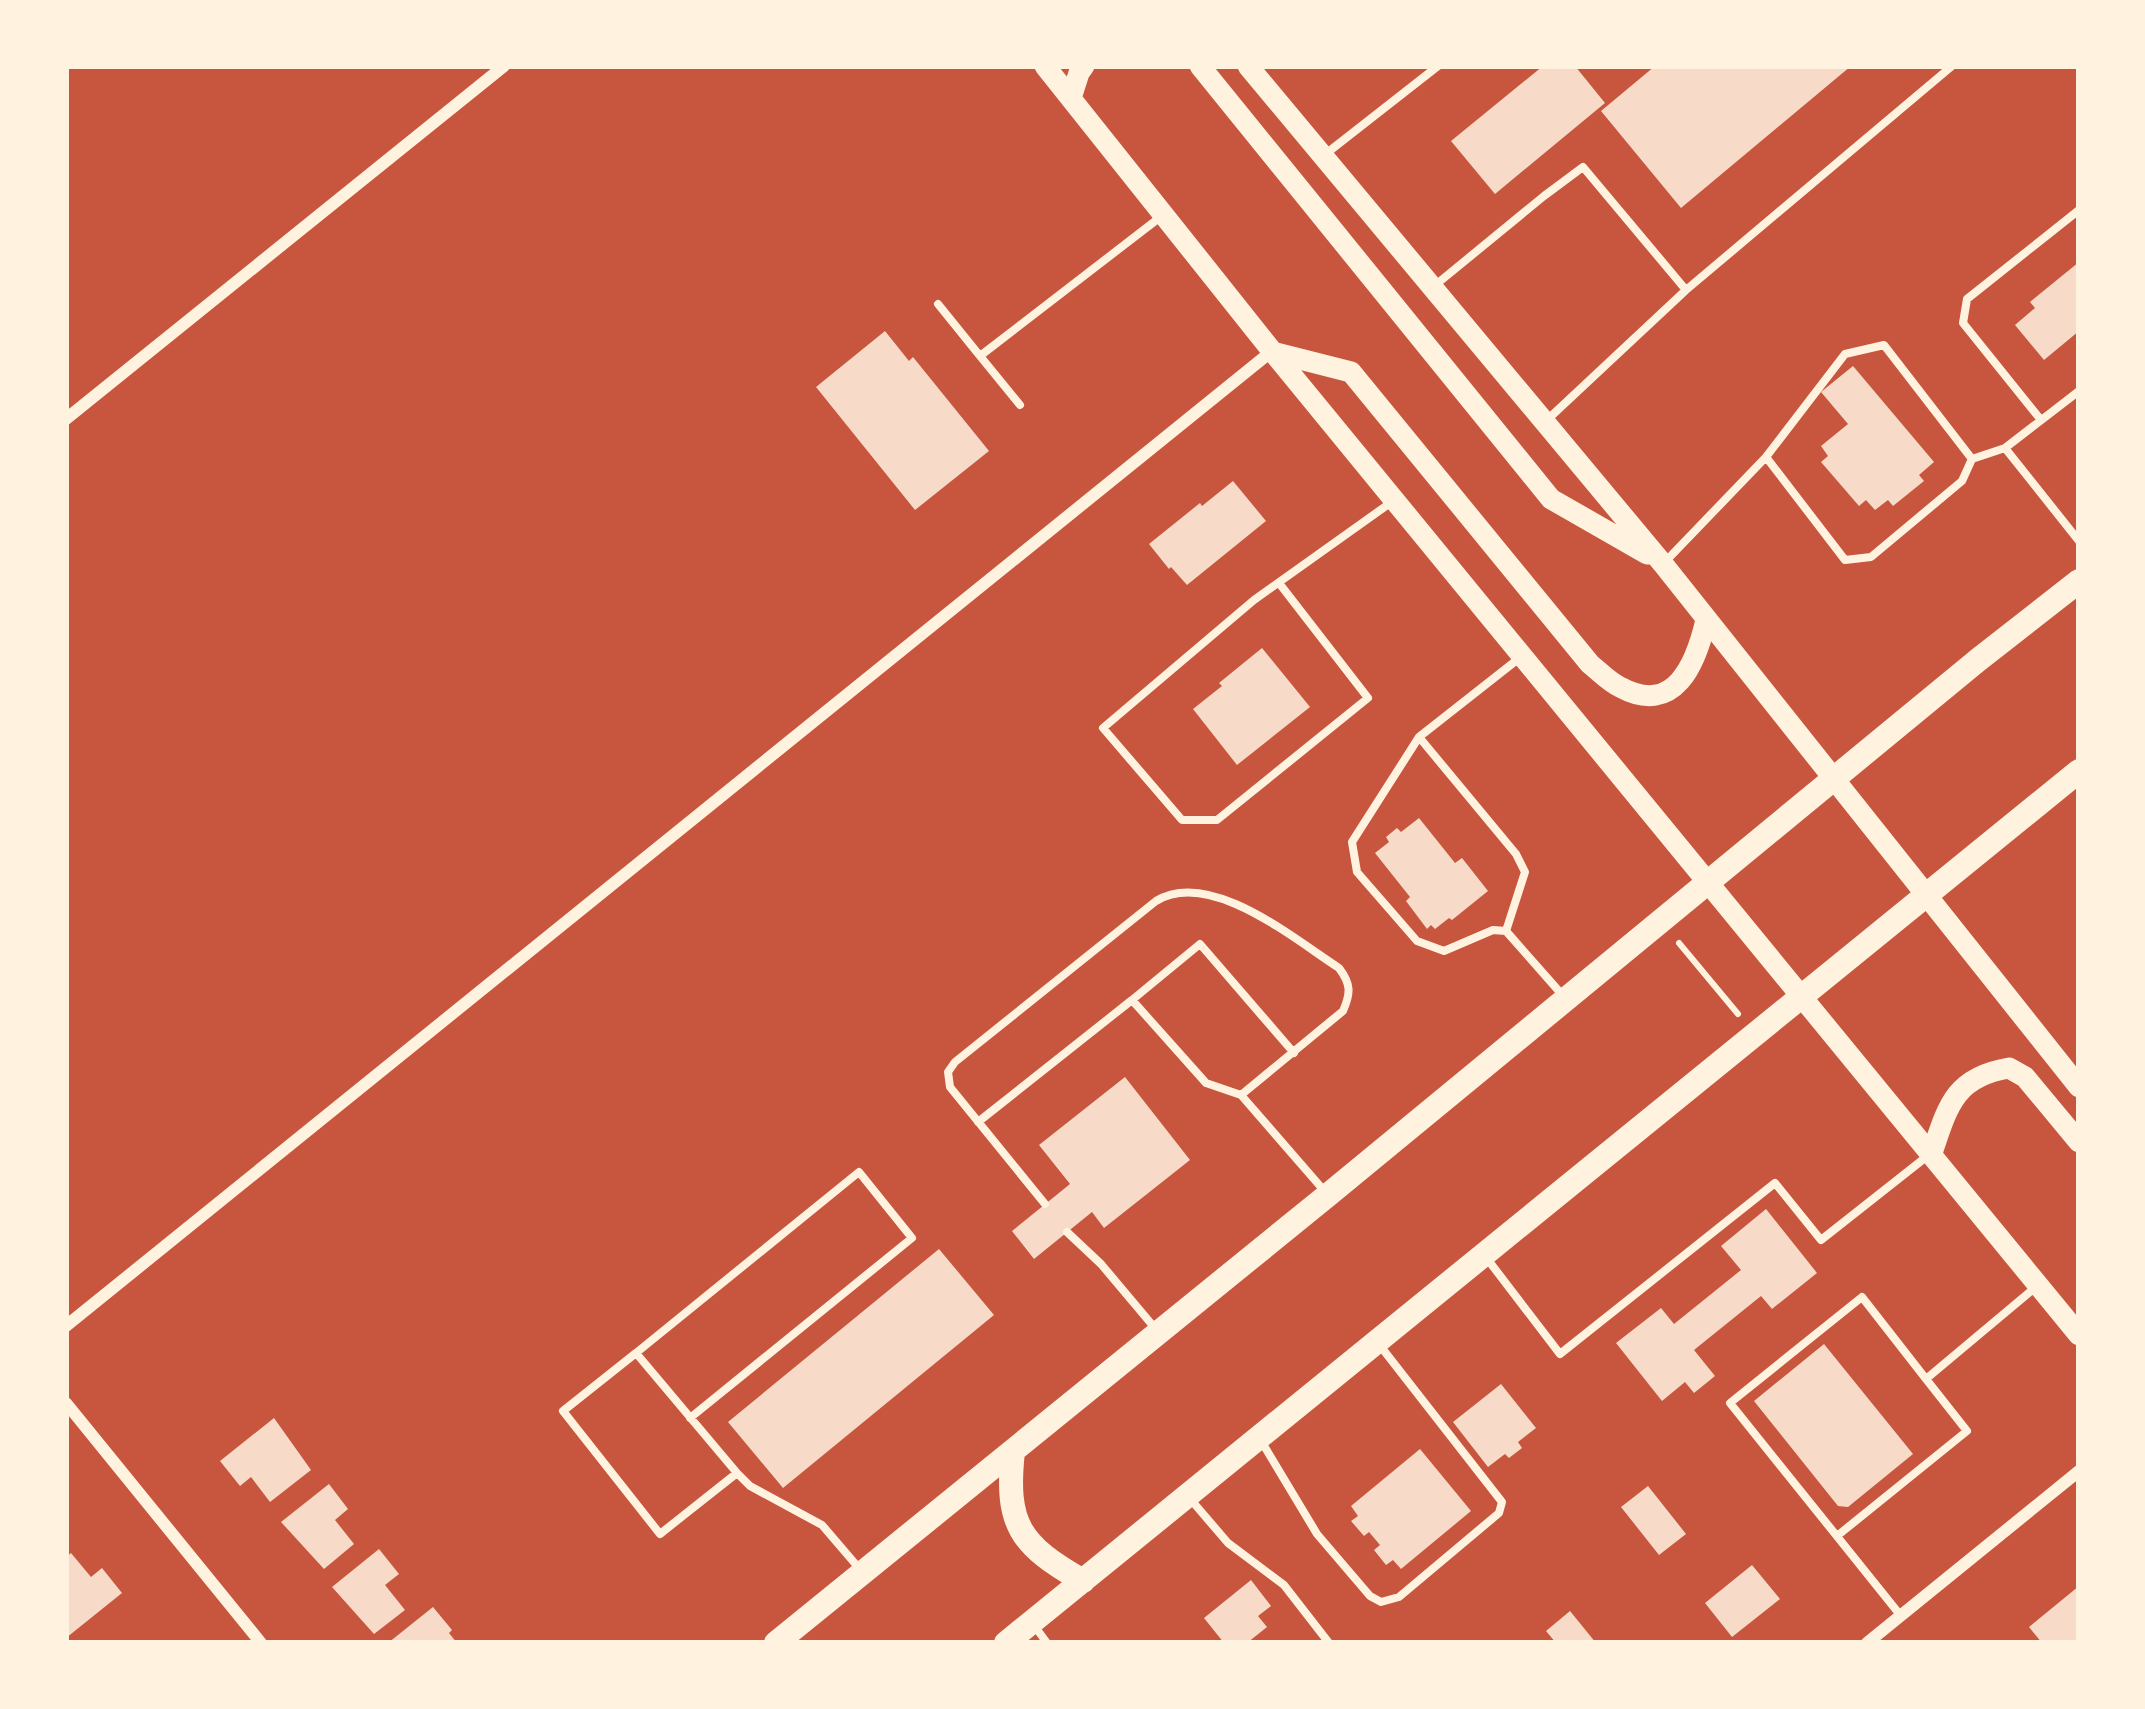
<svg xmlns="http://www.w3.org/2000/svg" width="2145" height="1709" font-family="Merriweather,serif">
	<rect width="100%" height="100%" fill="#c8553d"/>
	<path fill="#f7dbc8" d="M 1543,66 L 1575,66 L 1605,103 L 1495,194 L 1451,141 Z
		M 1655,66 L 1851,66 L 1681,208 L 1601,111 Z
		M 2079,262 L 2079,331 L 2044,360 L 2015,325 L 2035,308 L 2030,302 Z
		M 885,331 L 909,361 L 913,357 L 989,451 L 915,510 L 816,387 Z
		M 1853,366 L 1934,462 L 1919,475 L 1924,481 L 1893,506 L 1888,500 L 1875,510 L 1866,500 L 1859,506 L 1821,462 L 1828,456 L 1821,446 L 1848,424 L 1821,392 Z
		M 1233,481 L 1266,521 L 1187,585 L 1171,567 L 1169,569 L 1149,544 L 1200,503 L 1202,506 Z
		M 1262,648 L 1310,707 L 1237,765 L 1193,709 L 1222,686 L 1219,683 Z
		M 1419,818 L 1455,863 L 1462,858 L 1488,891 L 1452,920 L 1449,918 L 1435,929 L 1431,925 L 1427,929 L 1406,901 L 1410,897 L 1375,853 L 1389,842 L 1386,837 L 1397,828 L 1401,832 Z
		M 1125,1077 L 1190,1160 L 1104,1228 L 1092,1212 L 1034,1259 L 1012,1231 L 1070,1184 L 1039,1145 Z
		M 1766,1209 L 1817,1273 L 1772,1309 L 1761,1296 L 1694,1350 L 1715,1376 L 1694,1393 L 1685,1382 L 1662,1401 L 1616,1343 L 1661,1308 L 1674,1324 L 1741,1270 L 1721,1246 Z
		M 939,1249 L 994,1315 L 783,1488 L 728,1422 Z
		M 1824,1344 L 1913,1454 L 1848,1507 L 1838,1506 L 1754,1401 Z
		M 1501,1384 L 1536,1428 L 1518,1442 L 1522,1448 L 1509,1458 L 1505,1454 L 1488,1467 L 1453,1422 Z
		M 274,1418 L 311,1470 L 270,1502 L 251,1477 L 240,1486 L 220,1461 Z
		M 1420,1449 L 1471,1511 L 1401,1569 L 1393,1560 L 1386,1565 L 1374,1550 L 1380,1545 L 1369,1532 L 1364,1536 L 1351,1521 L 1358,1516 L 1351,1506 Z
		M 329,1484 L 348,1509 L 335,1520 L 354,1544 L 324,1569 L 281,1522 Z
		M 1648,1486 L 1686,1534 L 1659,1555 L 1621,1507 Z
		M 379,1549 L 399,1574 L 385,1585 L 405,1610 L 374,1634 L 332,1587 Z
		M 71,1553 L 91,1577 L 102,1568 L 122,1593 L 66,1638 L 66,1557 Z
		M 1752,1565 L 1780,1599 L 1732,1637 L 1705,1603 Z
		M 1251,1580 L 1271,1606 L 1258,1616 L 1267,1627 L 1247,1643 L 1224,1643 L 1204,1618 Z
		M 2079,1586 L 2079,1643 L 2042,1643 L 2029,1627 Z
		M 433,1607 L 452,1630 L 449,1633 L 457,1643 L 388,1643 Z
		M 1570,1611 L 1596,1643 L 1556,1643 L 1546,1631 Z"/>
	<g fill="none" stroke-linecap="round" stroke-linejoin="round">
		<path stroke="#fff3e0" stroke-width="6" d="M 1679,943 L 1738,1014"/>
		<path stroke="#fff3e0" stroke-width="8" d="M 1323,156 L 1438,66
			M 1433,287 L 1544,196 L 1583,167 L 1686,290 L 1547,420
			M 1686,290 L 1952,66
			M 938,304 L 980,356 L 1163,215
			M 980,356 L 1020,405
			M 2041,420 L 1963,323 L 1967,299 L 2079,210
			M 2005,448 L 2079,541
			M 1972,459 L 2005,448 L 2079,391
			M 1664,563 L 1766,457 L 1845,354 L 1884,345 L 1972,459 L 1962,481 L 1871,557 L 1845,560 L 1766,457
			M 1279,583 L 1368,698 L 1217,820 L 1182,820 L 1103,728 L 1254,600 L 1393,501
			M 1419,737 L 1516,854 L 1525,872 L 1506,931
			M 1506,931 L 1493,930 L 1444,951 L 1417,941 L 1357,872 L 1352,842 L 1419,737 L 1522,656
			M 1506,931 L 1565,998
			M 1132,1000 L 1200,944 L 1294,1053
			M 978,1122 L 1132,1000 L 1206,1083 L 1241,1095
			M 1045,1204 L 950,1087 L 948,1072 L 955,1062 L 1156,901 C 1210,868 1294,939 1339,968 C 1351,984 1351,993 1343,1011 L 1241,1095 L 1327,1194
			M 1067,1232 L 1101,1264 L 1154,1327
			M 1485,1256 L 1560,1354 L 1775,1183 L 1821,1240 L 1930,1154
			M 636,1353 L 859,1172 L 912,1238 L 690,1418
			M 1260,1439 L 1317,1534 L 1370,1596 L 1381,1602 L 1399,1597 L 1499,1513 L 1502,1502 L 1378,1343
			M 737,1473 L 660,1534 L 563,1411 L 636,1353 L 737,1473 L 750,1486 L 822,1525 L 858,1567
			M 1192,1501 L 1228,1543 L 1284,1585 L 1329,1643
			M 1837,1536 L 1967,1431 L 1926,1379
			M 1901,1616 L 1730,1403 L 1862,1297 L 1926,1379 L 2037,1286
			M 1036,1628 L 1047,1643"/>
		<path stroke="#fff3e0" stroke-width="12" d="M 66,419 L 504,66
			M 66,1326 L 1272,351
			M 66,1403 L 261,1643
			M 1867,1643 L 2079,1471"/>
		<path stroke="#fff3e0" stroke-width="21" d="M 1045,66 L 1272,351 L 2079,1335
			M 1200,66 L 1551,499 L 1647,554
			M 1248,66 L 1663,564 L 2079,1087
			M 1071,98 L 1079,73 L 1084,66
			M 1272,352 L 1351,372 L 1590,664 C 1599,671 1609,682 1620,687 C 1675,717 1696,663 1706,620
			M 1932,1153 C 1948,1105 1955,1077 2009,1068 L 2025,1077 L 2079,1142"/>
		<path stroke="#fff3e0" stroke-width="24" d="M 1013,1451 C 1005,1525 1020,1545 1083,1581
			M 776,1643 L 1328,1195 L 1978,660 L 2079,581
			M 1006,1643 L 2079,771"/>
	</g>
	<rect width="2145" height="1709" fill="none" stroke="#fff3e0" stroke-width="138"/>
</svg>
